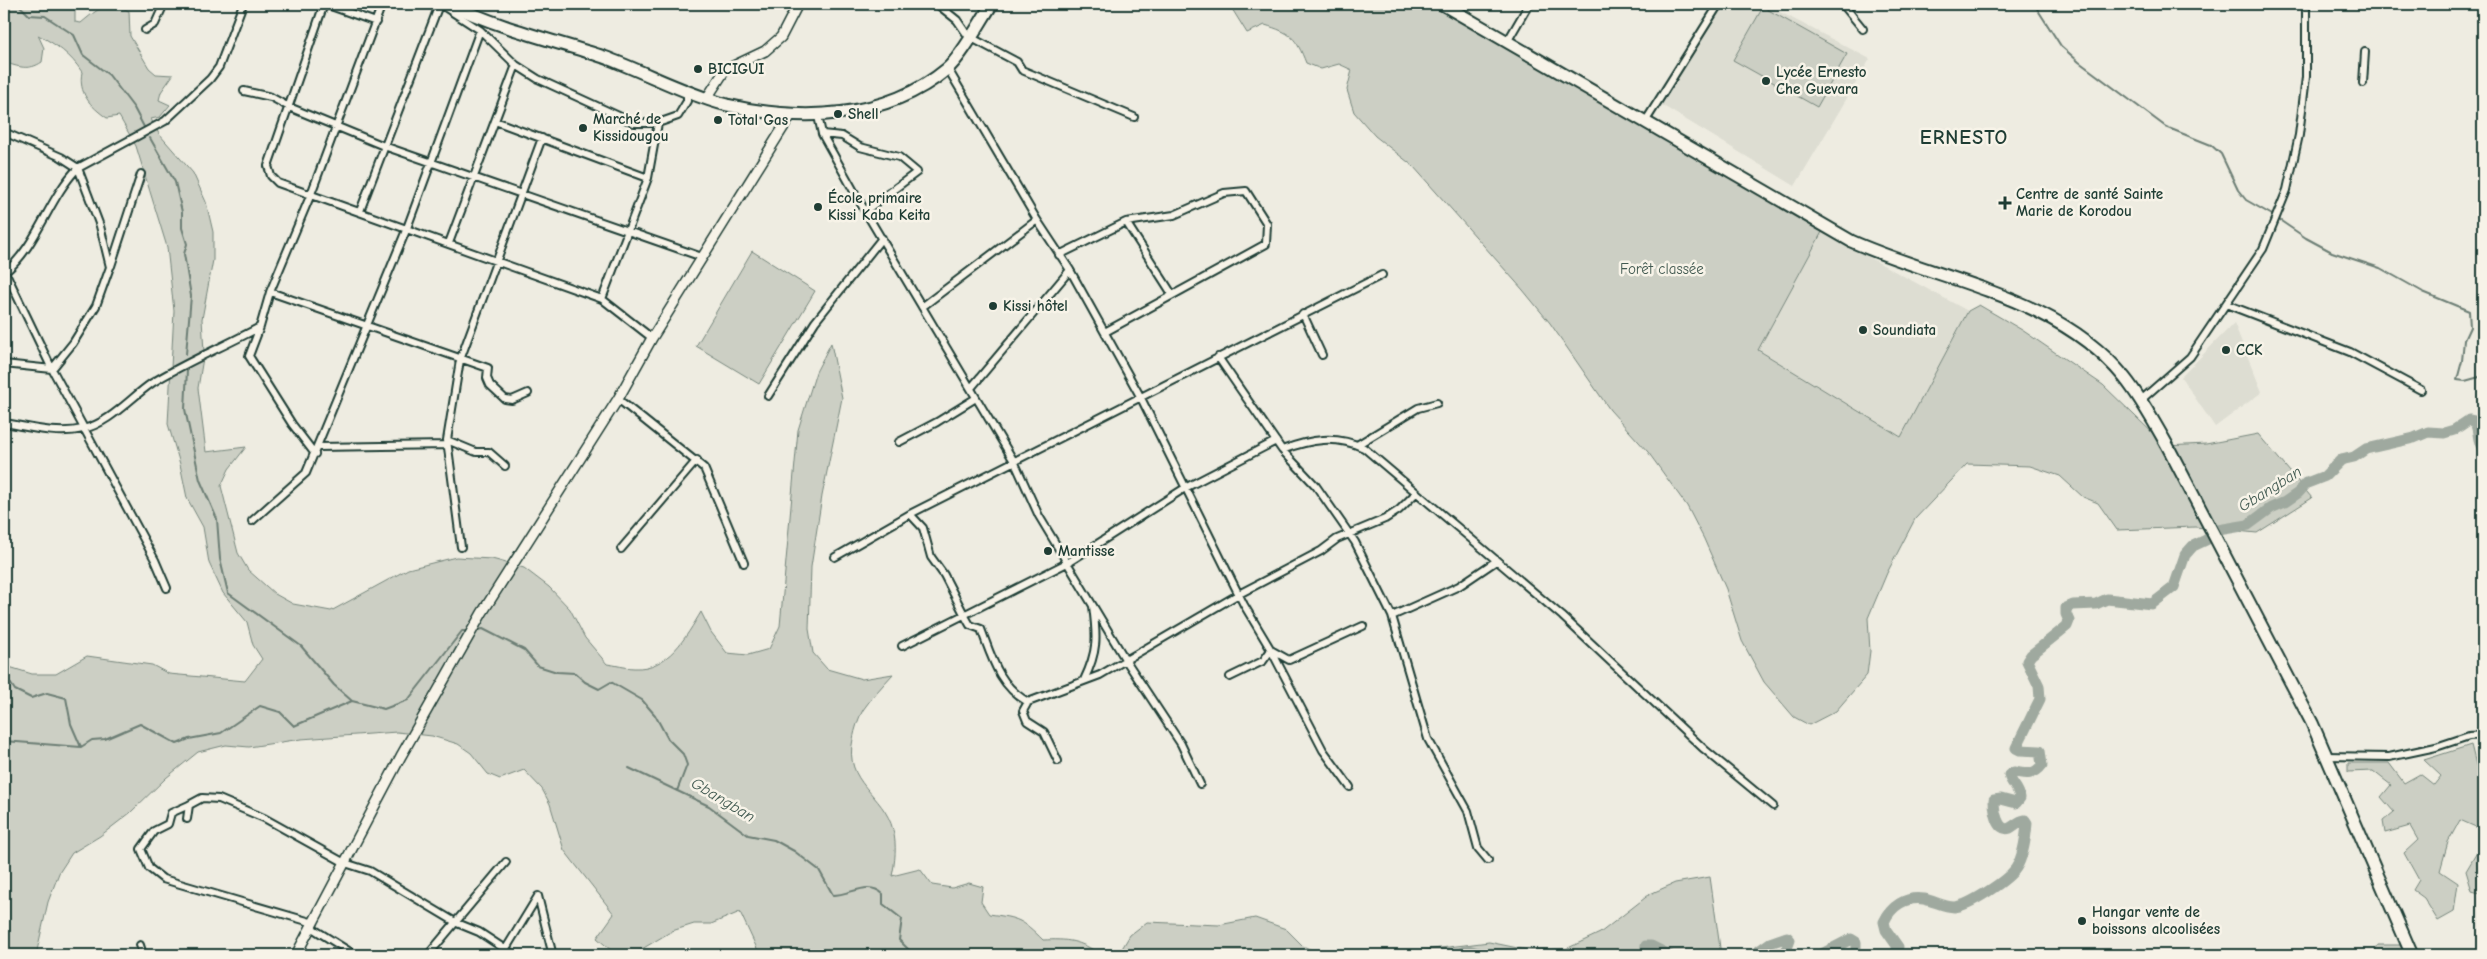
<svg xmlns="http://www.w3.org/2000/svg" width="2487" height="959" font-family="'Comic Neue',sans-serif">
	<rect width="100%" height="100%" fill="#eeece1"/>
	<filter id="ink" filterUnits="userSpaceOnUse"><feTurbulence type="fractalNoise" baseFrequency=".02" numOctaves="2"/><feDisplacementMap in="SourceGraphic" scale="10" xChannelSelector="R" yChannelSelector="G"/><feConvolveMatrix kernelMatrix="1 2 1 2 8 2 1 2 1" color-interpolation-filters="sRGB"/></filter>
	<g filter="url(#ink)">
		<path fill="#ddddd2" d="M 1724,4 L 1765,4 L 1870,59 L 1795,186 L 1660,104 Z
			M 1822,232 L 1968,311 L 1902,437 L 1758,350 Z
			M 2234,323 L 2262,392 L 2215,427 L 2181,377 Z"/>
		<path fill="#cccfc4" stroke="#76867c" d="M 4,4 L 75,4 L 75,22 L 81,23 C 98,9 106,0 129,11 L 130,36 L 149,68 L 156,74 L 173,75 L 161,92 L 159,100 L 170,105 L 160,117 L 151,119 L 159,134 L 193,173 L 206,202 L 213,232 L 213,260 L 202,319 L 204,352 L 198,388 L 206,452 L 246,447 L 229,469 L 221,486 L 238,553 L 248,570 L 275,594 L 293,604 L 331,611 L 408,569 L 456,557 L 492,559 L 524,568 L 549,587 L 570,609 L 585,638 L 607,664 C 616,665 625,668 634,668 C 668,670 686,637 701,612 L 711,632 L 727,653 L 748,655 L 769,649 L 780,626 L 798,430 L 816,372 L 831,343 L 842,398 L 822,496 L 811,567 L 809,629 L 813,653 L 827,669 L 862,679 L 893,674 C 883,685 872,697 863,710 C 858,719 855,729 853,739 C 843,784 884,793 893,830 C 897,845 895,862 892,876 L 920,869 L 932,885 L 952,888 L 969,883 L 983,887 L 981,902 L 989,914 C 1018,918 1022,919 1043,940 C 1067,939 1080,940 1101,955 L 760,955 L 740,912 L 711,924 L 694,924 L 672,931 L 632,955 L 612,951 L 597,938 L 614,914 L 564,850 L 550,804 L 542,789 L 524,770 L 500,779 L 488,774 L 471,753 L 458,744 L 432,736 L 397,732 L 301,739 L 249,747 L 226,745 L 198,752 L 166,778 L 130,813 L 100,836 L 72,853 L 59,873 L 48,902 L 36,955 L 4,955 L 4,663 L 6,666 L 32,674 L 56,674 L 87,656 L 152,665 L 169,674 L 245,681 L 262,659 L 253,645 L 247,622 L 223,593 L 209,563 L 203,527 L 187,498 L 180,464 L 168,424 L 174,311 L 167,247 L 136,146 L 119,116 L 107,118 C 90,106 78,93 82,72 C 71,55 56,44 38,35 L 44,48 L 42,62 C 29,71 18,67 4,62 Z
			M 1229,4 L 1450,4 L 1806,211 L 1822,232 L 1758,350 L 1901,437 L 1968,311 L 1979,305 L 2022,330 L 2103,385 L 2166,446 L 2206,444 L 2258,434 L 2312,498 L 2257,533 L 2195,527 L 2117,530 L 2098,503 L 2083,497 L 2060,476 L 2030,466 L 1967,464 L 1915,519 L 1887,573 L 1868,618 L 1870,651 L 1867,675 L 1836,711 L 1809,725 L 1794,717 L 1764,682 L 1742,641 L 1726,589 L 1704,539 L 1687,506 L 1648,452 L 1610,410 L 1550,323 L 1523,290 L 1413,166 L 1375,136 L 1354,112 L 1347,90 L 1352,70 L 1339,64 L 1321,69 L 1306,63 C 1296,37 1291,33 1265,25 L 1247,33 Z
			M 1763,7 L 1847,54 L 1817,107 L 1733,60 Z
			M 752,251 L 815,291 L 759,384 L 696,346 Z
			M 2471,745 L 2483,792 L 2483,826 L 2478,828 L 2460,820 L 2448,842 L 2440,871 L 2458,883 L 2454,912 L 2438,921 L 2424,898 L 2413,890 L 2419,880 L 2404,853 L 2418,840 L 2410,826 L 2385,833 L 2383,821 L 2394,812 L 2381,797 L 2391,785 L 2373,771 L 2348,772 L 2348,763 L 2389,763 L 2404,783 L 2420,774 L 2434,785 L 2441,776 L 2424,760 Z
			M 2483,846 L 2483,894 L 2472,891 L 2466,871 L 2476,854 Z
			M 1710,877 L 1721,955 L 1384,955 L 1489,942 L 1527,950 L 1566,949 L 1600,933 L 1650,894 L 1675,883 Z
			M 1255,918 L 1286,929 L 1303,946 L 1323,955 L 1115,955 L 1120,952 L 1130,935 L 1147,922 L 1219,925 Z
			M 2378,945 L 2404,945 L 2406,955 L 2373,955 Z"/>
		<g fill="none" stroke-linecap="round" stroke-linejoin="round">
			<path stroke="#6c7e74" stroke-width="2" d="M 18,4 L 29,15 L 45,16 L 74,35 L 83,55 L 109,75 L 134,108 L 144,127
				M 2034,4 L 2061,46 L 2079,62 L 2166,127 L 2211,145 L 2221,154 L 2238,190 L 2246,200 L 2274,216
				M 150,138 L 175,182 L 182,212 L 182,228 L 187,244 L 184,254 L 191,296 L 186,354
				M 2278,219 L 2306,238 L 2332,252 L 2380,268 L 2423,292 L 2469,311 L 2470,327 L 2464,340 L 2462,361 L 2457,380 L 2465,381 L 2483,376
				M 187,370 L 185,409 L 200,480 L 217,519 L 220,559 L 228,593 L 301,646 L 334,685 L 352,701
				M 477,630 L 483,629 L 524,650 L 538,666 L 557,672 L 575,673 L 585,682 L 599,689 L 611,682 L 642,700 L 655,715 L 668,739 L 683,754 L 687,765 L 677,791
				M 4,674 L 15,690 L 31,698 L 47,693 L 66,698 L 71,724 L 81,747
				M 4,741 L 81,747 L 92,740 L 105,739 L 140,724 L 177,744 L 189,739 L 221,733 L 260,706 L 280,712 L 294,726 L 352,701 L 384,709 L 408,700 L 462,631 L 468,631
				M 629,768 L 709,806 L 748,835 L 774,840 L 794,851 L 819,870 L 833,895 C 851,895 868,880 883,894 L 883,904 L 902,919 L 899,940 L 914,955"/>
			<path stroke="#9fa99f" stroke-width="11" d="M 1457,955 L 1468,950 L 1485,955
				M 1645,955 L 1646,946 L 1651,946 L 1669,955
				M 1753,955 L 1770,943 L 1787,937 L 1790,940 L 1786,951 L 1788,955
				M 1820,955 L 1851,939 L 1856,942 L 1856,953 L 1859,955
				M 1895,955 L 1898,947 L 1886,930 L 1884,922 C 1891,906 1906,896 1924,899 C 1934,901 1944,907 1954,907 C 1969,906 2008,880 2016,868 C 2023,857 2026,836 2027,823 L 2025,820 C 2018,821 2016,825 2010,828 C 1997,833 1994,809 1994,800 L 2001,799 L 2016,803 L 2020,798 C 2019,788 2011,784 2009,775 L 2014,772 C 2025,774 2034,776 2042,765 L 2040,751 L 2020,750 L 2016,748 L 2040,699 L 2039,686 L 2027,661 L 2031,655 L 2067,626 L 2069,621 L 2066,614 L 2066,608 L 2073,605 L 2096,604 L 2107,599 L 2152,604 L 2174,587 L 2185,555 L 2193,546 L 2206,540 L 2218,530 L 2248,525 L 2271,508 L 2285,502 L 2298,493 L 2307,483 L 2325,476 L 2341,460 L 2354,457 L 2366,449 L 2414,438 L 2428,432 L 2444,433 L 2454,430 L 2469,420 L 2474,421 C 2480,430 2476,439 2483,449"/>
			<defs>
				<path id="street" d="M 324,4 L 268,166 L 271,176 L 278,183 L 602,299 L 652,338
					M 325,4 L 376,22
					M 440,4 L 480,30 L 516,65 L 538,79 L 634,123 L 658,123 L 678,116 L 687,101 L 687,91
					M 937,4 L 957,20 L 968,36 L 1017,62 L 1022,70 L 1134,117
					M 1839,4 L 1845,7 L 1863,29
					M 145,30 L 155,24 L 164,4
					M 1507,42 L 1529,4
					M 948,69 L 1037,220 L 1070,270 L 1140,396 L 1244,605 L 1271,650 L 1323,750 L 1350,787
					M 2363,83 L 2365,52
					M 244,91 L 271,97 L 289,107 L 384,146 L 702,257
					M 818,116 L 822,134 L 865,211 L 1015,463 L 1039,516 L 1125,659 L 1181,744 L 1200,784
					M 495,121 L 648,178
					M 1645,122 L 1719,4
					M 4,132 L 61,157 L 78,168 L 100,226 L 110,267 L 96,306 L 73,343 L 52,369 L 4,364
					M 822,134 L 842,136 L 860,147 L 899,157 L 917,172 L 865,211
					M 360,211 L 439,5
					M 1126,222 L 1172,294
					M 449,243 L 516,65
					M 1059,255 L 1126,222 L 1174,215 L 1224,193 L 1246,191 L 1267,224 L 1266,244 L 1105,332
					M 111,266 L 141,174
					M 4,269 L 52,369 L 155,560 L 167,588
					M 4,273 C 38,246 48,198 78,168 L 165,121 L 210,79 L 219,67 L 243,4
					M 270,292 L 488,368 L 487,378 L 490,385 L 505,399 L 512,400 L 528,393
					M 602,299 L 648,178 L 658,123
					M 2226,304 L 2350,352 L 2421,390
					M 922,307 L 1037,220
					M 1303,314 L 1322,355
					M 260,327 L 249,356 L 292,424 L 315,454
					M 1218,357 L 1282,450 L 1316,486 L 1355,542 L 1392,616 L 1428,739 L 1468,811 L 1478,848 L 1488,860
					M 971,388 L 1070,270
					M 768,396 L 815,322 L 882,238
					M 618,399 L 704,468 L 744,563
					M 2141,400 L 2190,357 L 2263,249 L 2287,190 L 2299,135 L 2306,77 L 2306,4
					M 4,423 C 29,427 57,435 83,429 C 110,423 130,398 152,383 C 186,362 225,346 260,327 L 270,292 L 311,194 L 382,4
					M 447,440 L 476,452 L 489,452 L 505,466
					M 899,442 L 937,422 L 976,398
					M 1357,445 L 1418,408 L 1437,403
					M 318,447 L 447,445
					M 1282,450 C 1311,439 1336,435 1364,448 L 1562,616 L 1704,749 L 1773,806
					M 910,514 L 923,528 L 931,557 L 944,575 L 965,616 L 970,625 L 981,629 C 992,658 999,686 1028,702
					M 252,521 L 306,473 L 407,228 L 480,30
					M 461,547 L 447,440 L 460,360 L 542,138
					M 621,549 L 697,460
					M 835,557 L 910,514 L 1382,275
					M 1392,616 L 1459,586 L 1496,561
					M 902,646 L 1069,562 L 1185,488 L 1276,441
					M 1230,677 L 1263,661 L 1271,650 L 1289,660 L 1363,626
					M 1084,680 C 1098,651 1097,637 1093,606
					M 2325,756 L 2389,757 L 2436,747 L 2469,736 L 2483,735
					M 1058,761 L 1044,732 L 1027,721 L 1023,711 L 1028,702 L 1100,675 L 1239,594 L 1321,551 L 1337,539 L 1385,519 L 1399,510 L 1416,493
					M 189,805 L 171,813 L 168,824 L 154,831 L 141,849 L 149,868 L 163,879 L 314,923
					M 187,819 L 189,805 L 202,798 L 219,799 L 264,818 L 345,863 L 370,871 L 457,923 L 479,932 L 514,955
					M 538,896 L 552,952
					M 312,928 L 355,955
					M 140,945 L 143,955
					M 428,955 L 506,862
					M 502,955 L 538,896"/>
				<path id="secondary" d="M 707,98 L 725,70 L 765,51 L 781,37 L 798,4
					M 296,955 L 401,756 L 482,613 L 618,399 L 652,338 L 791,115"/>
				<path id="highway" d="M 450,4 C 499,28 552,40 604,57 C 645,72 685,94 727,105 C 800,122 886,120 947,69 C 962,56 980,22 992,4
					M 1442,4 L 1851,241 C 1942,282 2057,295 2124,377 C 2141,398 2154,422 2167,445 L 2312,723 L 2412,955"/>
			</defs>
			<use href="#street" stroke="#1f3d34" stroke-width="10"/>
			<use href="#secondary" stroke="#1f3d34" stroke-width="12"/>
			<use href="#highway" stroke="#1f3d34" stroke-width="15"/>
			<use href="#street" stroke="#f7f3e8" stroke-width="6"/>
			<use href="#secondary" stroke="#f7f3e8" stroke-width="9"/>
			<use href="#highway" stroke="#f7f3e8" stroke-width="11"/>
		</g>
	</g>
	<g fill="#1f3d34" stroke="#f7f3e8" stroke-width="2">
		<circle cx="698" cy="69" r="5"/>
		<circle cx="1766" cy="81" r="5"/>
		<circle cx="838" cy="114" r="5"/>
		<circle cx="718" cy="120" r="5"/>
		<circle cx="583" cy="128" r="5"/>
		<path d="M2002.5 195.5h5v5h5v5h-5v5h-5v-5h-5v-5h5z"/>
		<circle cx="818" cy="207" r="5"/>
		<circle cx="993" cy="306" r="5"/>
		<circle cx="1863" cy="330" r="5"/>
		<circle cx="2226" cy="350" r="5"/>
		<circle cx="1048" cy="551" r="5"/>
		<circle cx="2082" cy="921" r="5"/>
	</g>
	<g text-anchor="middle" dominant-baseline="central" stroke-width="5" stroke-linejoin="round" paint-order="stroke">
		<g font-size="15" font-weight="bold" fill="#1f3d34" stroke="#f7f3e8" text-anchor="start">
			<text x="708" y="69">BICIGUI</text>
			<text x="1776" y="72">Lycée Ernesto<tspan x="1776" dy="17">Che Guevara</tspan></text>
			<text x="848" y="114">Shell</text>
			<text x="593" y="119">Marché de<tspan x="593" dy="17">Kissidougou</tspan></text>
			<text x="728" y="120">Total Gas</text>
			<text x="2016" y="194">Centre de santé Sainte<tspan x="2016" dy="17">Marie de Korodou</tspan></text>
			<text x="828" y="198">École primaire<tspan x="828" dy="17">Kissi Kaba Keita</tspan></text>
			<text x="1003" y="306">Kissi hôtel</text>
			<text x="1873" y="330">Soundiata</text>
			<text x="2236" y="350">CCK</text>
			<text x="1058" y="551">Mantisse</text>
			<text x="2092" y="912">Hangar vente de<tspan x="2092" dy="17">boissons alcoolisées</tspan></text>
		</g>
		<g font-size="15" fill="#425a51" stroke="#f7f3e8">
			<text x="1662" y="269">Forêt classée</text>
		</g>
		<g font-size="16" font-style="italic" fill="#3f584f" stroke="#f7f3e8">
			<text transform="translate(2270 489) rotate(-32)">Gbangban</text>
			<text transform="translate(723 800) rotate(31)">Gbangban</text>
		</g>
		<g font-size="20" font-weight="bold" letter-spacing="1" fill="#1f3d34" stroke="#f7f3e8">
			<text x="1964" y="137">ERNESTO</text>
		</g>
	</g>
	<rect width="2487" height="959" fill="none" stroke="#f7f3e8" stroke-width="20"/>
	<rect x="10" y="10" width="2467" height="939" fill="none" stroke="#1f3d34" stroke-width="2" filter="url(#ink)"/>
</svg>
